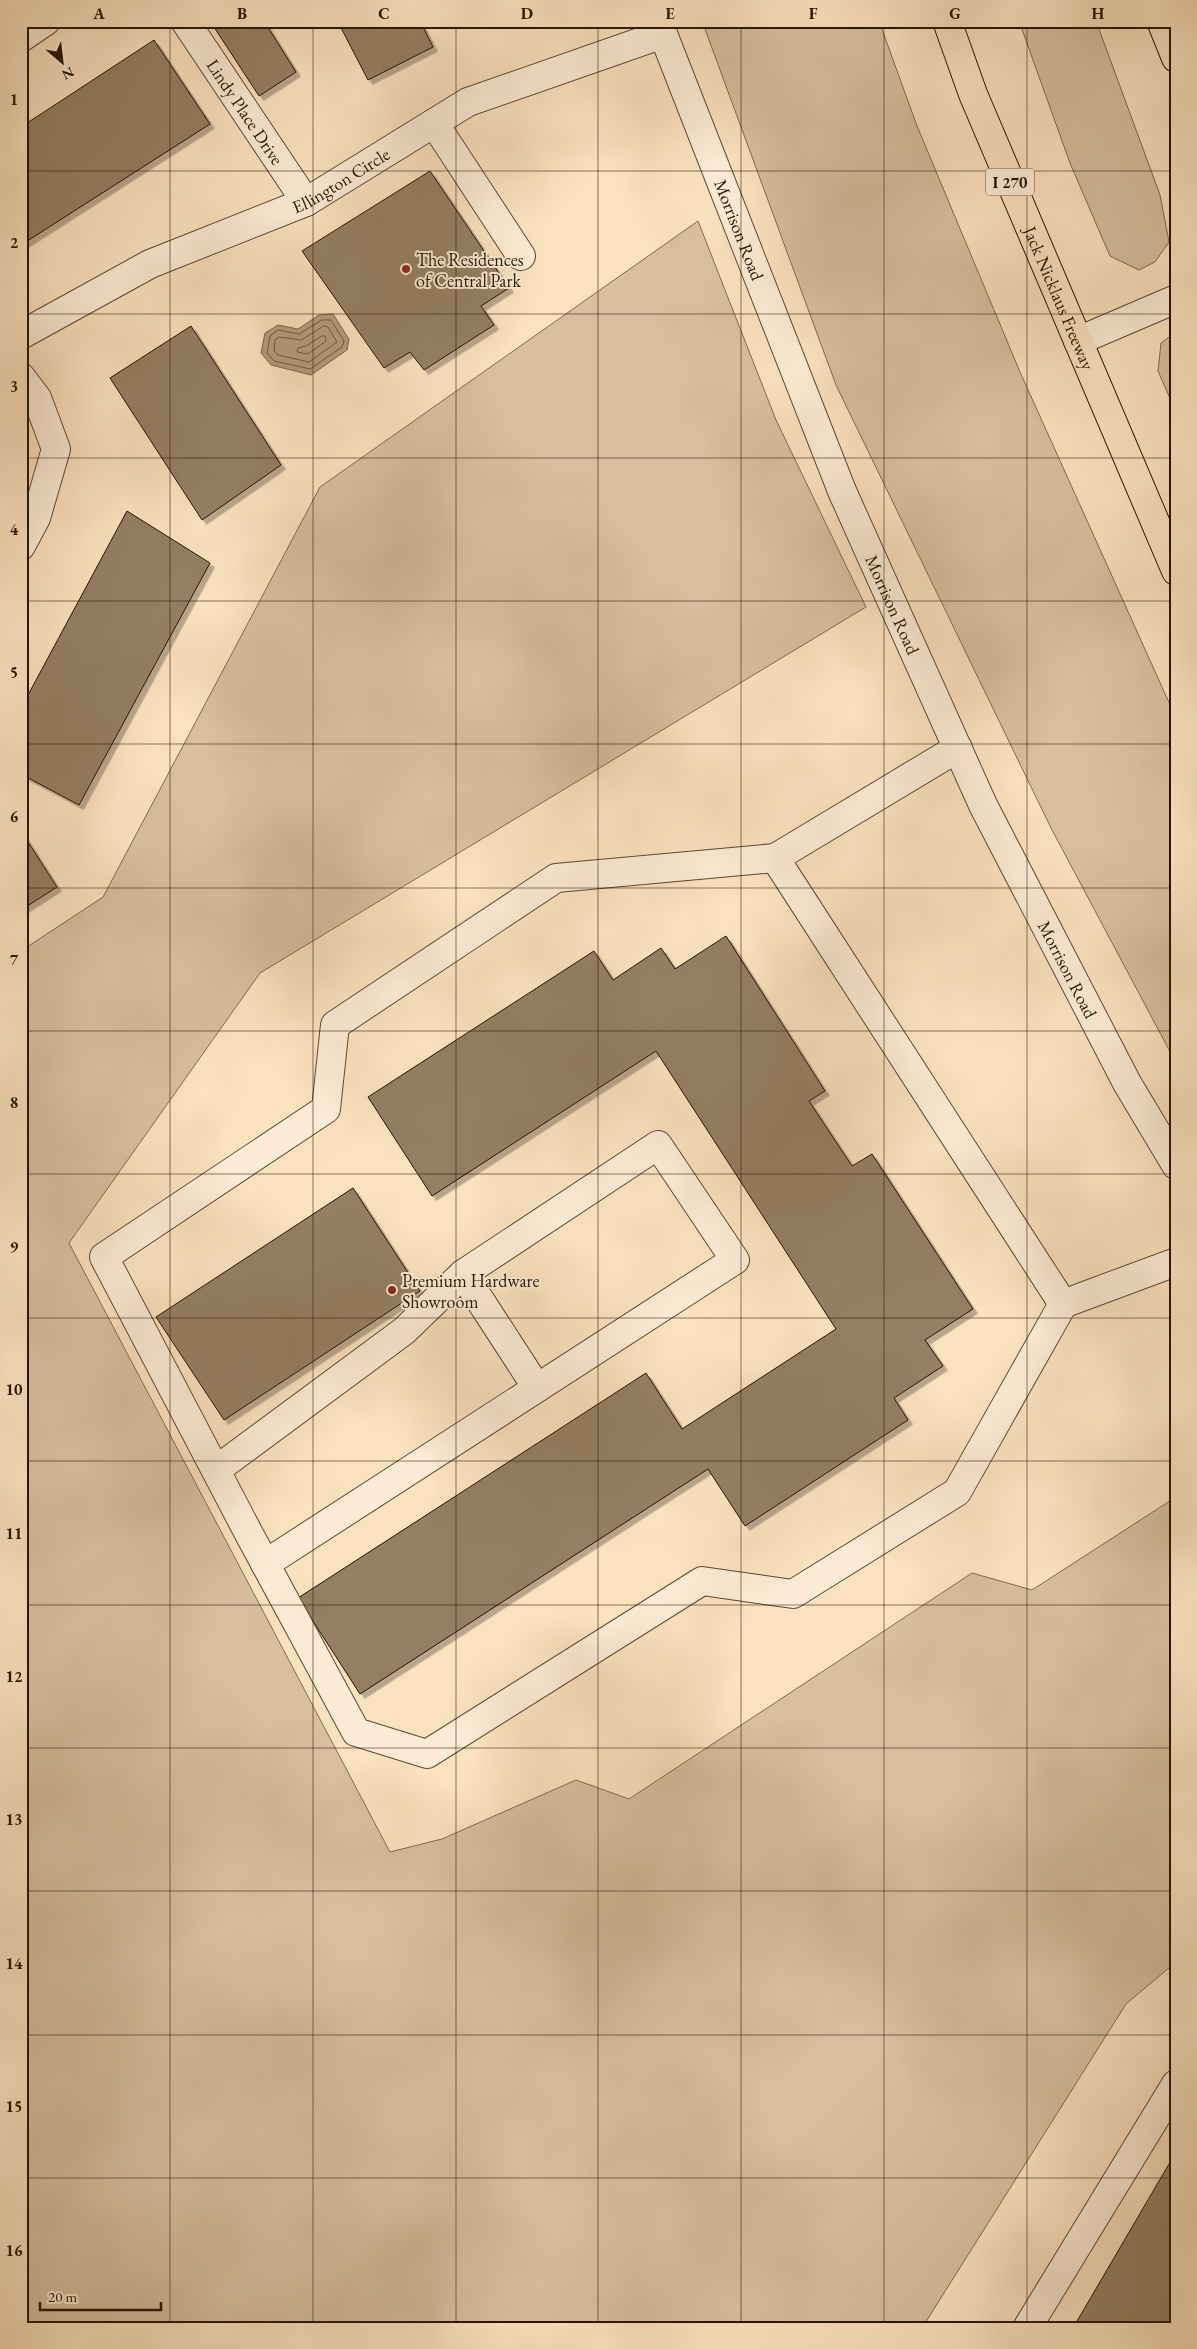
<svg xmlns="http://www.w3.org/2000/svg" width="1197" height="2349" font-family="'EB Garamond',serif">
	<defs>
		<filter id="shadow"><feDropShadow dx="4.5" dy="4.5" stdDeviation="0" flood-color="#0004"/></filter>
	</defs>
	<rect width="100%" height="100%" fill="#fbe2bf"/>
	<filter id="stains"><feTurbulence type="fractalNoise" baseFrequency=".004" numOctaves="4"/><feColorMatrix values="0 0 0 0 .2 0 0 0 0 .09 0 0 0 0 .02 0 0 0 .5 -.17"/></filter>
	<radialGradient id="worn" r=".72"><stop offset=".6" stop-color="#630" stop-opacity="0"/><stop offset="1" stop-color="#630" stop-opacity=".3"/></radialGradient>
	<path fill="#d7bf9f" stroke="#7e6a50" d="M 702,21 L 879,21 L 917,126 L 1020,372 L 1176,718 L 1176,1063 L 1051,828 L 836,385 Z
		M 1019,21 L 1096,21 L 1160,195 L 1169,242 L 1155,262 L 1139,270 L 1110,256 L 1070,163 Z
		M 698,221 L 776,420 L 866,607 L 260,973 L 69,1243 L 390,1852 L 442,1839 L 576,1780 L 629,1799 L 972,1573 L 1032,1590 L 1176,1497 L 1176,1962 L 1126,2004 L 922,2328 L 21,2328 L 21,951 L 103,897 L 320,487 Z
		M 1176,332 L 1176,412 L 1158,371 L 1161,343 Z"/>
	<path fill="#b29c7e" stroke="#7a664c" d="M 333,314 L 349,339 L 347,350 L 311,375 L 271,365 L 261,353 L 265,333 L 278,325 L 298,329 L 319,315 Z"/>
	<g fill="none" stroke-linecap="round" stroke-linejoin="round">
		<path stroke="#6c583f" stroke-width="1" d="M 322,320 L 331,320 L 344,341 L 342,347 L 310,369 L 274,361 L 267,353 L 270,336 L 278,330 L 299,334 Z
			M 324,326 L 328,327 L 337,342 L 309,362 L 278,355 L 274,351 L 275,340 L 279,337 L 301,340 Z
			M 322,336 L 325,336 L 326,341 L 308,354 L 297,352 L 298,348 L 306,346 Z"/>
	</g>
	<path fill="#947f63" stroke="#251400" filter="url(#shadow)" d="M 210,21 L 264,21 L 296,72 L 259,96 Z
		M 344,21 L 420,21 L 433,47 L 368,80 L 339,24 Z
		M 154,40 L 210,124 L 21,245 L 21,127 Z
		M 430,171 L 509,288 L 481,306 L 494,325 L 424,370 L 410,352 L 384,368 L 302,251 Z
		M 191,326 L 281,465 L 202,520 L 110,378 Z
		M 127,511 L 210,563 L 79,805 L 21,774 L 21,708 Z
		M 21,831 L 57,887 L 21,910 Z
		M 726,936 L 825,1091 L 809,1101 L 852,1166 L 872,1154 L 973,1309 L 925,1340 L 943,1366 L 894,1398 L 908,1420 L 745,1526 L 708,1469 L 360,1694 L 298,1598 L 646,1373 L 682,1429 L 836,1329 L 656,1051 L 432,1196 L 368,1097 L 594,951 L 613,980 L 661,948 L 675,969 Z
		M 353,1188 L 420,1291 L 224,1420 L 156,1317 Z
		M 1176,2152 L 1176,2328 L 1073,2328 Z"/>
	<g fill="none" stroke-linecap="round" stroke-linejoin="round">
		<defs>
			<g id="minor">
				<path id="s1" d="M 185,21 L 306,202"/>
				<path id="s2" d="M 658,21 L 842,491 L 983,805 L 1127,1083 L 1176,1165"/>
				<path d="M 21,38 L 46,21"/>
				<path d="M 434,123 L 521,256"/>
				<path id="s3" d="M 21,335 L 150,264 L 306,202 L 468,102 L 663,34"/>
				<path d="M 1078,341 L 1176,299"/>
				<path d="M 21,377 L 37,398 L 56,449 L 36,518 L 21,546"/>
				<path d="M 958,748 L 775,858 L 1063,1304 L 1176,1262"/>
				<path d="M 775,858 L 556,878 L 335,1025 L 326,1109 L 104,1257 L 248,1532 L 356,1732 L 427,1754 L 702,1581 L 793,1594 L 957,1492 L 1063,1304"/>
				<path d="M 463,1274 L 537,1388"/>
				<path d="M 216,1470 L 404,1331 L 463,1274 L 658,1145 L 735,1260 L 265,1564"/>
				<path d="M 1027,2328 L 1176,2084"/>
			</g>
			<g id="highway">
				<path id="s4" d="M 947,21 L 973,94 L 1176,571"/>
				<path d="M 1161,21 L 1176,58"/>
			</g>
		</defs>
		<use href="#minor" stroke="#5a4830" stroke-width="30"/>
		<use href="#highway" stroke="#251400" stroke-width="30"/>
		<use href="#minor" stroke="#fcecd5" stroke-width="28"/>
		<use href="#highway" stroke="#fbe2bf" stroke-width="28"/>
	</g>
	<path fill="none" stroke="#251400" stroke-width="1" stroke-opacity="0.55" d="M 170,21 L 170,2328M 313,21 L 313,2328M 456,21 L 456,2328M 598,21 L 598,2328M 741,21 L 741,2328M 884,21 L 884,2328M 1027,21 L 1027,2328M 21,171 L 1176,171M 21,314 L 1176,314M 21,458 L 1176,458M 21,601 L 1176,601M 21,744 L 1176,744M 21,888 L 1176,888M 21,1031 L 1176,1031M 21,1174 L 1176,1174M 21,1318 L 1176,1318M 21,1461 L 1176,1461M 21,1605 L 1176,1605M 21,1748 L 1176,1748M 21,1891 L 1176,1891M 21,2035 L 1176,2035M 21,2178 L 1176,2178"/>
	<g fill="#8f2418" stroke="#fcecd5" stroke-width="2">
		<circle cx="406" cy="269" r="5"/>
		<circle cx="392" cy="1290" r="5"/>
	</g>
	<g text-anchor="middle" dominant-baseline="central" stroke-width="4" stroke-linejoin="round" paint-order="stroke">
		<rect fill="#fcecd5" stroke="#665540" stroke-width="1" x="986" y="168.5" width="48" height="27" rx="4"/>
		<g font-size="16" font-weight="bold" fill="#251400">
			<text x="1010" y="182">I 270</text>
		</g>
		<g font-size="18" fill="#251400" stroke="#fcecd5">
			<text stroke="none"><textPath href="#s1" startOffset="109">Lindy Place Drive</textPath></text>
			<text stroke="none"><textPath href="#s3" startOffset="356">Ellington Circle</textPath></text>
			<text stroke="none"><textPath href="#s2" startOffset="224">Morrison Road</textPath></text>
			<text stroke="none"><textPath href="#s4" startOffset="299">Jack Nicklaus Freeway</textPath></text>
			<text stroke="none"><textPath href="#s2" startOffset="629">Morrison Road</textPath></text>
			<text stroke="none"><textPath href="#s2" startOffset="1034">Morrison Road</textPath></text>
		</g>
		<g font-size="18" fill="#251400" stroke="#fcecd5" text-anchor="start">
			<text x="416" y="259">The Residences<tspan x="416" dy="21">of Central Park</tspan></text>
			<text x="402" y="1280">Premium Hardware<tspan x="402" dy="21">Showroom</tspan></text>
		</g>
	</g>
	<rect width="1197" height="2349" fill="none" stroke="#fbe2bf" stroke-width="55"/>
	<g transform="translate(62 62) rotate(152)" stroke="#fcecd5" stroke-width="4" paint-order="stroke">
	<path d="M0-4L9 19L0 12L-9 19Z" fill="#251400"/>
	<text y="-8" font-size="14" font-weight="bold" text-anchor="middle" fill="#251400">N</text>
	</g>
	<path d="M40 2302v8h121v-8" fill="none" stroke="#251400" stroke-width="2.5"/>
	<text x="48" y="2302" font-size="15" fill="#251400" stroke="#fcecd5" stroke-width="4" paint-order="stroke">20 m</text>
	<rect x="28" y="28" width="1142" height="2294" fill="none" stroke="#251400" stroke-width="2"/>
	<g font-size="16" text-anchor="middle" font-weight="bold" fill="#251400">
		<text x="99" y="19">A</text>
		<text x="242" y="19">B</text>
		<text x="384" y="19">C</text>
		<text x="527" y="19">D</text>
		<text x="670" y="19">E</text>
		<text x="813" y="19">F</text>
		<text x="955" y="19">G</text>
		<text x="1098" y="19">H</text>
		<text x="14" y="105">1</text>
		<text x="14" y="248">2</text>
		<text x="14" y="392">3</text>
		<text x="14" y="535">4</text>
		<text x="14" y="678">5</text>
		<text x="14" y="822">6</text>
		<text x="14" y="965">7</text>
		<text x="14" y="1108">8</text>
		<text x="14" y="1252">9</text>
		<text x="14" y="1395">10</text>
		<text x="14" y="1539">11</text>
		<text x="14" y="1682">12</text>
		<text x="14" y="1825">13</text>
		<text x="14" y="1969">14</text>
		<text x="14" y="2112">15</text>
		<text x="14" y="2256">16</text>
	</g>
	<rect width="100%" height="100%" filter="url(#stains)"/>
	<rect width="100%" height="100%" fill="url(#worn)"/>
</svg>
